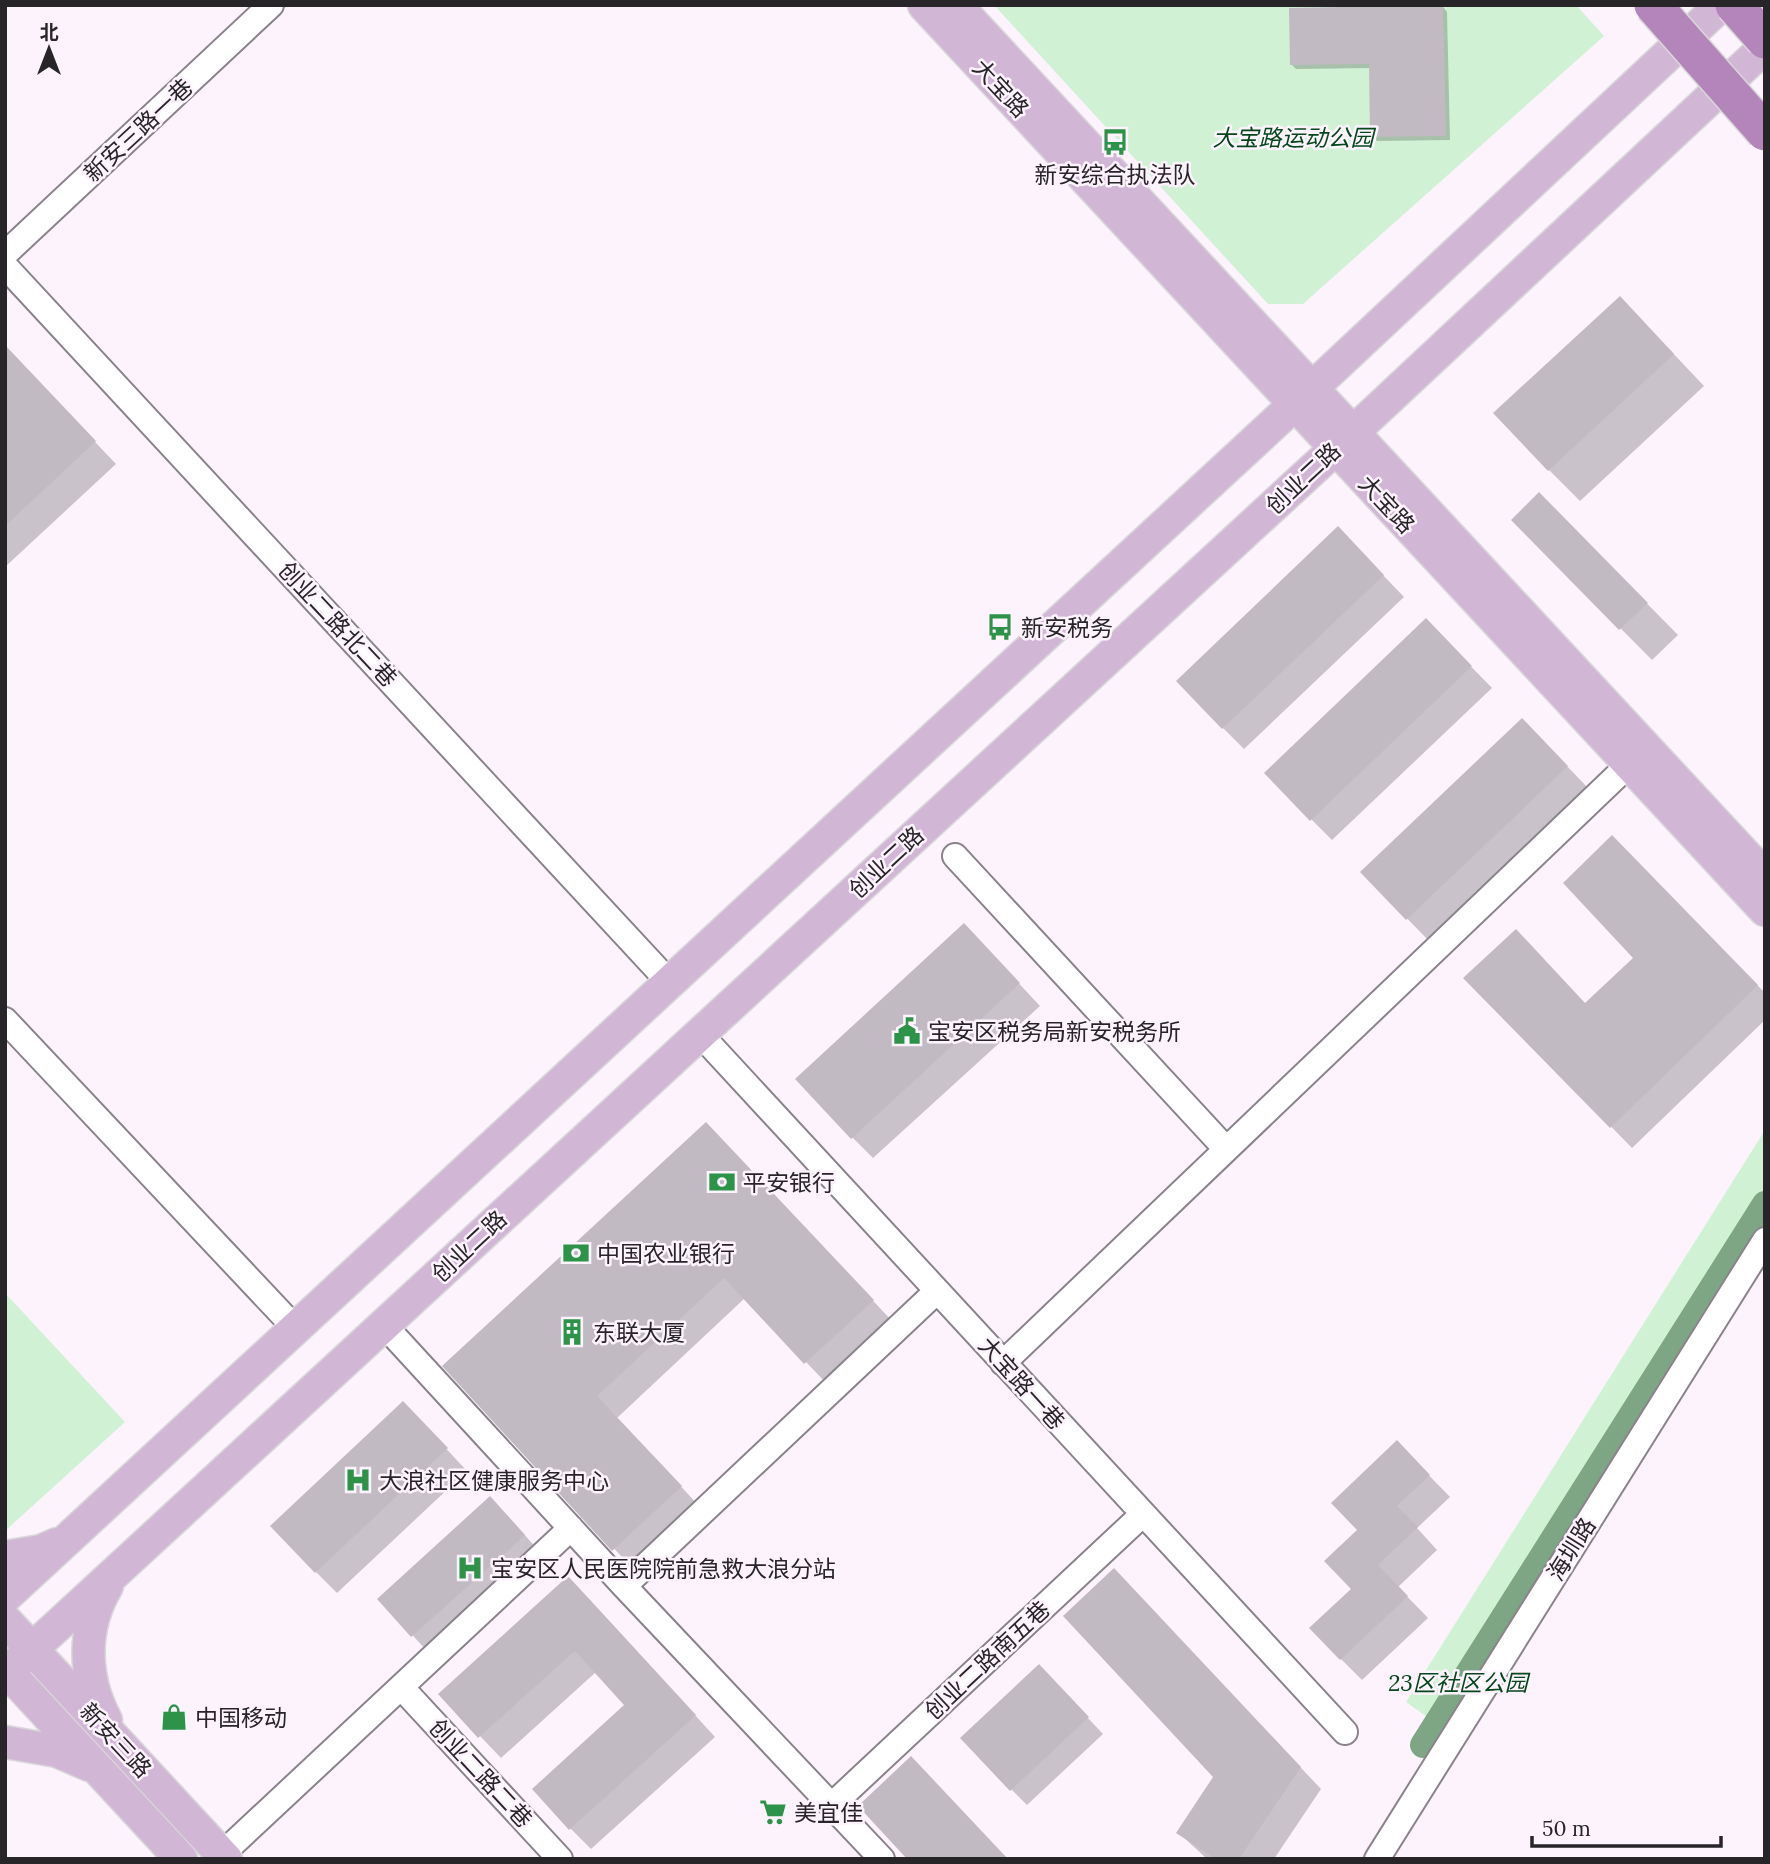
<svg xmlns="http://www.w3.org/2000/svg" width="1770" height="1864" font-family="Lora,'Noto Sans SC',serif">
	<rect width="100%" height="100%" fill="#fcf3fd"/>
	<path fill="#d1f1d5" d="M 994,5 L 1576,5 L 1604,36 L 1303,304 L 1268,304 Z
		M 1765,1130 L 1765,1245 L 1461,1741 L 1406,1702 Z
		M 5,1293 L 125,1422 L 5,1531 Z"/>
	<path fill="#0003" d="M 1443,7 L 1447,12 L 1450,140 L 1377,141 L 1372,136 L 1371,68 L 1296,69 L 1292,65 Z
		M 1651,330 L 1704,386 L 1580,501 L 1549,470 Z
		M 5,347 L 116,464 L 5,567 Z
		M 1539,494 L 1678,635 L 1652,660 L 1513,520 Z
		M 1359,550 L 1404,597 L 1244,749 L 1223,728 Z
		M 1447,642 L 1492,688 L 1332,840 L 1311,819 Z
		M 1543,741 L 1588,788 L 1428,940 L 1362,872 Z
		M 1612,837 L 1765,993 L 1765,1020 L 1632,1148 L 1466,978 L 1585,1004 L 1635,958 Z
		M 985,947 L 1040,1006 L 873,1158 L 852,1137 Z
		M 727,1145 L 893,1322 L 827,1384 L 745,1298 L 617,1418 L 701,1508 L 634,1570 L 445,1366 Z
		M 424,1425 L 467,1471 L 337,1593 L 316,1572 Z
		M 1418,1464 L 1450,1497 L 1417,1528 L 1437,1550 L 1398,1587 L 1428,1618 L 1362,1680 L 1341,1659 L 1353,1589 L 1359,1530 Z
		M 506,1514 L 539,1551 L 428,1652 L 379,1599 Z
		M 1135,1592 L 1321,1789 L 1274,1859 L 1207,1859 L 1178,1832 L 1215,1777 Z
		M 589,1599 L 715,1737 L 591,1849 L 570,1828 L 627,1705 L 596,1672 L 501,1758 L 440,1694 Z
		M 1054,1682 L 1103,1734 L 1027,1805 L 1011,1789 Z"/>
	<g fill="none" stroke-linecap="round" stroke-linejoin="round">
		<path stroke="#7ea584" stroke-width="26" d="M 1423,1745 L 1765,1204"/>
	</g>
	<path fill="#c2bac3" d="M 1443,5 L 1446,136 L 1370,137 L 1369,64 L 1290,65 L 1289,8 Z
		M 1620,296 L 1674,354 L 1548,471 L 1493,413 Z
		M 5,345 L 96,441 L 5,526 Z
		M 1539,492 L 1648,603 L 1619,630 L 1511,520 Z
		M 1338,526 L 1384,575 L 1222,729 L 1176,681 Z
		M 1426,618 L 1472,666 L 1310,821 L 1264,773 Z
		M 1522,718 L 1568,766 L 1406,920 L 1360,872 Z
		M 1612,835 L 1758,985 L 1610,1128 L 1463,978 L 1516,929 L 1585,1003 L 1633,958 L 1563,883 Z
		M 964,923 L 1020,983 L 851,1139 L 795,1079 Z
		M 706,1122 L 874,1300 L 804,1364 L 724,1278 L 597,1396 L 682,1486 L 612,1551 L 442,1366 Z
		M 403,1401 L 448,1448 L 315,1573 L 270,1526 Z
		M 1397,1440 L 1430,1475 L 1397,1506 L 1418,1527 L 1378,1565 L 1408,1596 L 1340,1660 L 1309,1628 L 1351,1589 L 1324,1561 L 1357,1530 L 1331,1503 Z
		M 490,1496 L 525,1535 L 411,1637 L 377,1599 Z
		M 1114,1568 L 1301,1767 L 1239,1859 L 1216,1859 L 1176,1833 L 1213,1777 L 1063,1616 Z
		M 568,1576 L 696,1715 L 569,1830 L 532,1789 L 624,1705 L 575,1651 L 478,1738 L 438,1694 Z
		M 1039,1664 L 1089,1717 L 1010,1791 L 960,1738 Z
		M 911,1756 L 1008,1859 L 907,1859 L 858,1806 Z"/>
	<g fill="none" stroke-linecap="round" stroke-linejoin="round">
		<defs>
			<path id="minor" d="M 5,254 L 271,5
				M 5,266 L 670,983
				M 955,856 L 1226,1149
				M 5,1020 L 296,1329
				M 700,1034 L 1345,1732
				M 384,1325 L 624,1586 L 882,1859
				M 1003,1363 L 1643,751
				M 624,1586 L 937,1291
				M 401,1687 L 560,1859
				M 832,1805 L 1142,1515
				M 222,1854 L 571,1528
				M 1377,1859 L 1765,1240"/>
			<path id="major" d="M 924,5 L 1765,910
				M 956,5 L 1765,876
				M 5,1557 L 41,1551 L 57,1544
				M 5,1597 L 1294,405 L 1721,5
				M 5,1620 L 226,1859
				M 5,1669 L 181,1859
				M 5,1674 L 1335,449 L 1765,47
				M 106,1720 C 83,1677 82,1628 107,1586
				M 5,1742 L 57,1751 L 89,1765"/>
		</defs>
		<use href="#minor" stroke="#8b838c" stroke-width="28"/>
		<use href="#major" stroke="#d8d8d8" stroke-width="35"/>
		<use href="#minor" stroke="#fff" stroke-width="24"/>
		<use href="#major" stroke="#d2b6d6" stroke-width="32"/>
		<defs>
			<path id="highway-bridge" d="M 1653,5 L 1765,132
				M 1734,5 L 1765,40"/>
		</defs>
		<use href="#highway-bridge" stroke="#d8d8d8" stroke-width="40" stroke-linecap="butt"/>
		<use href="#highway-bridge" stroke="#b485ba" stroke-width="37"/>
	</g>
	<defs>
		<symbol id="bus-bare" viewBox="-9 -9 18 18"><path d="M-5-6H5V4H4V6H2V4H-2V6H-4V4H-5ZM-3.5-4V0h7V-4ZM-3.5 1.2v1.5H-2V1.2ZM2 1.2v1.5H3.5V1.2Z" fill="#2c9349" stroke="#fcf3fd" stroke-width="2.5" paint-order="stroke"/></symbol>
		<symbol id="civic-bare" viewBox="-9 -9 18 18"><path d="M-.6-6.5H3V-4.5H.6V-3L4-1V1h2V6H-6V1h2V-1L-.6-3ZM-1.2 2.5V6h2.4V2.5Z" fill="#2c9349" stroke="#fcf3fd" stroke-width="2.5" paint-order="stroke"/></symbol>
		<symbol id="bank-bare" viewBox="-9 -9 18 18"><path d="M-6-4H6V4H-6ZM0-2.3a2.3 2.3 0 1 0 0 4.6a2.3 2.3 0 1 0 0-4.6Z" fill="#2c9349" stroke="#fcf3fd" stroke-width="2.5" paint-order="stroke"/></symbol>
		<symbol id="building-bare" viewBox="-9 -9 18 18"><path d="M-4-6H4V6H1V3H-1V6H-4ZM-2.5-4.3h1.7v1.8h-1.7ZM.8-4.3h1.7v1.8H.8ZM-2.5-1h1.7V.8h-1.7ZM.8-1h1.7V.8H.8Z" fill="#2c9349" stroke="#fcf3fd" stroke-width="2.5" paint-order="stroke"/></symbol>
		<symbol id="hospital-bare" viewBox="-9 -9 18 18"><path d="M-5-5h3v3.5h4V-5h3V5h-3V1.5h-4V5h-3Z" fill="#2c9349" stroke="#fcf3fd" stroke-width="2.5" paint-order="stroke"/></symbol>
		<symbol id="shop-bare" viewBox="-9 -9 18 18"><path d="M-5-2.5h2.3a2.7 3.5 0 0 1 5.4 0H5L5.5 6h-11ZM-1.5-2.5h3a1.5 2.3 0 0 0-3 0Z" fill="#2c9349" stroke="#fcf3fd" stroke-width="2.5" paint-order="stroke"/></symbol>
		<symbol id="supermarket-bare" viewBox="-9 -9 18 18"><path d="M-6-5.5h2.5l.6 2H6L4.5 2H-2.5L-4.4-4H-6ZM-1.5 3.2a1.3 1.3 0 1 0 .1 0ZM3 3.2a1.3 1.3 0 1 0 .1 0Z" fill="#2c9349" stroke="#fcf3fd" stroke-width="2.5" paint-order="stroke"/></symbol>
	</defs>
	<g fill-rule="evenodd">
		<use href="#bus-bare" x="1096" y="123" width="38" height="38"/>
		<use href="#bus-bare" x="981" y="608" width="38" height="38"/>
		<use href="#civic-bare" x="888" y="1012" width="38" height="38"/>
		<use href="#bank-bare" x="703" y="1163" width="38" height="38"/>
		<use href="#bank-bare" x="557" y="1234" width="38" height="38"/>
		<use href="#building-bare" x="553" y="1313" width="38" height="38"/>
		<use href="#hospital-bare" x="339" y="1461" width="38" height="38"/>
		<use href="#hospital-bare" x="451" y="1549" width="38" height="38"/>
		<use href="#shop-bare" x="155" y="1698" width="38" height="38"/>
		<use href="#supermarket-bare" x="754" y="1793" width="38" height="38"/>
	</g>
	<g text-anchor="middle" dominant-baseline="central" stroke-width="5" stroke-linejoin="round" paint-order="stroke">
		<g font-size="23" fill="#282528" stroke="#fcf3fd">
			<text transform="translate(1001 88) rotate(47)">大宝路</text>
			<text transform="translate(138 130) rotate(-43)">新安三路一巷</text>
			<text transform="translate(1303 478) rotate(-43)">创业二路</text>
			<text transform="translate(1387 504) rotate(47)">大宝路</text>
			<text transform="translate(338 624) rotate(47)">创业二路北二巷</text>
			<text transform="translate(886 862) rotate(-43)">创业二路</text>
			<text transform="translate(469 1246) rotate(-43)">创业二路</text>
			<text transform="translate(1022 1383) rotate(48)">大宝路一巷</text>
			<text transform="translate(1571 1549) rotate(-58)">海圳路</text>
			<text transform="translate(987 1660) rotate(-43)">创业二路南五巷</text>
			<text transform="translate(116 1740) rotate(47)">新安三路</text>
			<text transform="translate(481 1773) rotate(47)">创业二路二巷</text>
		</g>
		<g font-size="23" font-style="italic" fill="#05461b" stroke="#fcf3fd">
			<text x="1293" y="137">大宝路运动公园</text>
			<text x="1458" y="1682">23区社区公园</text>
		</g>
		<g font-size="23" fill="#282528" stroke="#fcf3fd" text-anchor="start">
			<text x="1115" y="174" text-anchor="middle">新安综合执法队</text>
			<text x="1021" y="627">新安税务</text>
			<text x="928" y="1031">宝安区税务局新安税务所</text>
			<text x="743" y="1182">平安银行</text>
			<text x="597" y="1253">中国农业银行</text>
			<text x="593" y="1332">东联大厦</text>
			<text x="379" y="1480">大浪社区健康服务中心</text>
			<text x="491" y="1568">宝安区人民医院院前急救大浪分站</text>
			<text x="195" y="1717">中国移动</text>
			<text x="794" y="1812">美宜佳</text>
		</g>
	</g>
	<rect width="1770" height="1864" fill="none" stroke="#282528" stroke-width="14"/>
	<g transform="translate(49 49)" stroke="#fcf3fd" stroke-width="5" paint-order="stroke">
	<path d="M0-5L12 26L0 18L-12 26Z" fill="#282528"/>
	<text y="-10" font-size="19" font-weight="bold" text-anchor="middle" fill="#282528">北</text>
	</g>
	<path d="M1532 1836v10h189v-10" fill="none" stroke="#282528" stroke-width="3.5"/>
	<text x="1542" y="1836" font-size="21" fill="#282528" stroke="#fcf3fd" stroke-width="5" paint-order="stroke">50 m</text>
</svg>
